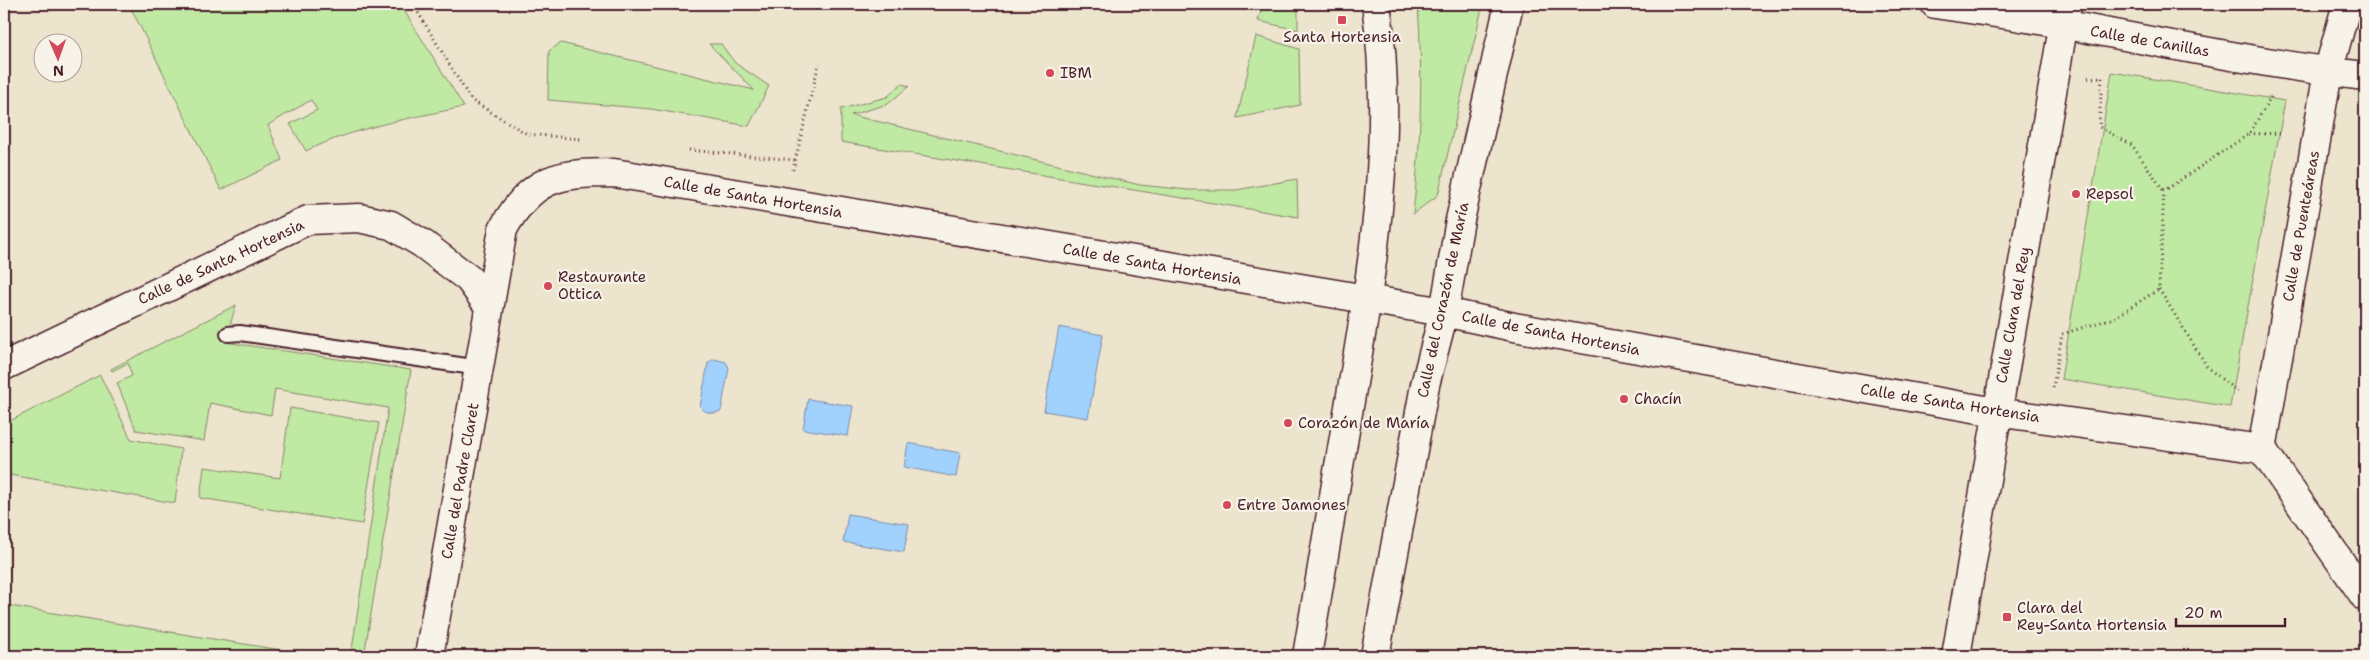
<svg xmlns="http://www.w3.org/2000/svg" width="2369" height="660" font-family="'Shantell Sans',sans-serif">
	<rect width="100%" height="100%" fill="#ede4cd"/>
	<filter id="ink" filterUnits="userSpaceOnUse"><feTurbulence type="fractalNoise" baseFrequency=".02" numOctaves="2"/><feDisplacementMap in="SourceGraphic" scale="10" xChannelSelector="R" yChannelSelector="G"/><feConvolveMatrix kernelMatrix="1 2 1 2 8 2 1 2 1" color-interpolation-filters="sRGB"/></filter>
	<g filter="url(#ink)">
		<path fill="#c0e9a4" stroke="#858468" d="M 129,4 L 400,4 L 464,107 C 410,118 356,127 306,151 L 290,124 L 317,110 L 311,100 L 268,125 L 282,160 L 221,190 Z
			M 1263,4 L 1298,4 L 1298,30 L 1258,21 Z
			M 1418,4 L 1483,4 L 1438,195 L 1413,214 C 1421,142 1423,77 1418,4 Z
			M 1256,36 L 1299,49 L 1300,105 L 1237,118 Z
			M 561,43 L 754,90 L 709,44 L 721,44 L 735,63 L 769,86 L 749,126 L 651,109 L 548,100 L 549,51 Z
			M 2112,72 L 2285,101 L 2230,407 L 2061,379 Z
			M 901,84 L 909,86 L 888,104 L 851,115 L 1140,185 L 1188,190 L 1236,190 L 1297,179 L 1298,217 L 841,142 L 841,109 L 887,97 Z
			M 236,305 L 225,342 L 411,370 L 364,656 L 351,656 L 388,408 L 275,389 L 271,415 L 210,403 L 204,441 L 136,430 L 117,383 L 132,376 L 128,363 L 112,371 L 111,369 Z
			M 100,375 L 131,439 L 181,449 L 175,503 L 4,474 L 4,424 Z
			M 290,408 L 379,423 L 362,524 L 200,498 L 204,467 L 280,478 Z
			M 4,605 L 318,656 L 4,656 Z"/>
		<path fill="#a0d2fd" stroke="#7e8aa9" d="M 1059,327 L 1103,335 L 1088,418 L 1044,411 Z
			M 714,359 L 726,362 L 729,368 L 721,411 C 713,415 706,413 700,407 L 708,363 Z
			M 808,399 L 853,406 L 848,436 L 803,429 Z
			M 908,443 L 960,453 L 956,477 L 904,467 Z
			M 848,514 L 909,524 L 904,552 L 843,542 Z"/>
		<g fill="none" stroke-linecap="round" stroke-linejoin="round">
			<defs>
				<path id="lane" d="M 228,334 L 240,333 L 480,368"/>
				<path id="street" d="M 1935,4 C 1977,10 2020,16 2062,24 C 2163,43 2263,64 2365,76
					M 4,366 L 308,220 L 359,218 L 391,225 L 423,244 L 469,279 L 488,305
					M 2262,449 L 2328,72 L 2347,4
					M 429,656 L 503,229 C 532,177 558,173 614,173 L 1444,312 L 1514,327 L 1996,412 L 2262,449 L 2365,597
					M 1956,656 L 2067,4"/>
				<path id="secondary" d="M 1307,656 C 1322,569 1337,482 1351,395 C 1373,266 1395,134 1376,4
					M 1375,656 L 1425,385 L 1444,312 L 1460,220 L 1509,4"/>
			</defs>
			<use href="#lane" stroke="#4a1f2b" stroke-width="18"/>
			<use href="#street" stroke="#4a1f2b" stroke-width="31"/>
			<use href="#secondary" stroke="#4a1f2b" stroke-width="31"/>
			<path stroke="#4a1f2b" stroke-width="3" stroke-dasharray="1 4" stroke-linecap="butt" d="M 413,4 L 471,100 L 527,134 L 581,139
				M 2088,78 L 2102,77 L 2099,127 L 2132,145 L 2164,191
				M 2249,134 L 2284,133
				M 689,150 L 795,160
				M 793,170 L 819,63
				M 2159,289 L 2208,368 L 2239,393
				M 2053,388 L 2062,334 L 2114,318 L 2159,289 L 2164,191 L 2249,134 L 2272,96"/>
			<use href="#lane" stroke="#f7f3e8" stroke-width="14"/>
			<use href="#street" stroke="#f7f3e8" stroke-width="28"/>
			<use href="#secondary" stroke="#f7f3e8" stroke-width="28"/>
		</g>
	</g>
	<g fill="#d1495b" stroke="#f7f3e8" stroke-width="2">
		<rect x="1337" y="15" width="10" height="10" rx="2.5"/>
		<circle cx="1050" cy="73" r="5"/>
		<circle cx="2076" cy="194" r="5"/>
		<circle cx="548" cy="286" r="5"/>
		<circle cx="1624" cy="399" r="5"/>
		<circle cx="1288" cy="423" r="5"/>
		<circle cx="1227" cy="505" r="5"/>
		<rect x="2002" y="612" width="10" height="10" rx="2.5"/>
	</g>
	<g text-anchor="middle" dominant-baseline="central" stroke-width="4.5" stroke-linejoin="round" paint-order="stroke">
		<g font-size="15" fill="#4a1f2b" stroke="#f7f3e8" text-anchor="start">
			<text x="1342" y="37" text-anchor="middle">Santa Hortensia</text>
			<text x="1060" y="73">IBM</text>
			<text x="2086" y="194">Repsol</text>
			<text x="558" y="277">Restaurante<tspan x="558" dy="17">Ottica</tspan></text>
			<text x="1634" y="399">Chacín</text>
			<text x="1298" y="423">Corazón de María</text>
			<text x="1237" y="505">Entre Jamones</text>
			<text x="2017" y="608">Clara del<tspan x="2017" dy="17">Rey-Santa Hortensia</tspan></text>
		</g>
		<g font-size="15" fill="#4a1f2b" stroke="#f7f3e8">
			<text transform="translate(2150 41) rotate(10)">Calle de Canillas</text>
			<text transform="translate(753 197) rotate(10)">Calle de Santa Hortensia</text>
			<text transform="translate(2301 226) rotate(-80)">Calle de Puenteáreas</text>
			<text transform="translate(221 262) rotate(-25)">Calle de Santa Hortensia</text>
			<text transform="translate(1152 264) rotate(10)">Calle de Santa Hortensia</text>
			<text transform="translate(1443 300) rotate(-78)">Calle del Corazón de María</text>
			<text transform="translate(2013 315) rotate(-80)">Calle Clara del Rey</text>
			<text transform="translate(1551 333) rotate(11)">Calle de Santa Hortensia</text>
			<text transform="translate(1950 403) rotate(9)">Calle de Santa Hortensia</text>
			<text transform="translate(460 481) rotate(-80)">Calle del Padre Claret</text>
		</g>
	</g>
	<rect width="2369" height="660" fill="none" stroke="#f7f3e8" stroke-width="20"/>
	<rect x="10" y="10" width="2349" height="640" fill="none" stroke="#4a1f2b" stroke-width="2" filter="url(#ink)"/>
	<g transform="translate(58 58) rotate(178)"><circle r="24" fill="#f7f3e8" stroke="#b29e9c"/>
	<path d="M0-4L9 19L0 12L-9 19Z" fill="#d1495b"/>
	<text y="-8" font-size="14" font-weight="bold" text-anchor="middle" fill="#4a1f2b">N</text>
	</g>
	<path d="M2176 618v8h109v-8" fill="none" stroke="#4a1f2b" stroke-width="2.5"/>
	<text x="2184" y="618" font-size="15" fill="#4a1f2b" stroke="#f7f3e8" stroke-width="4" paint-order="stroke">20 m</text>
</svg>
